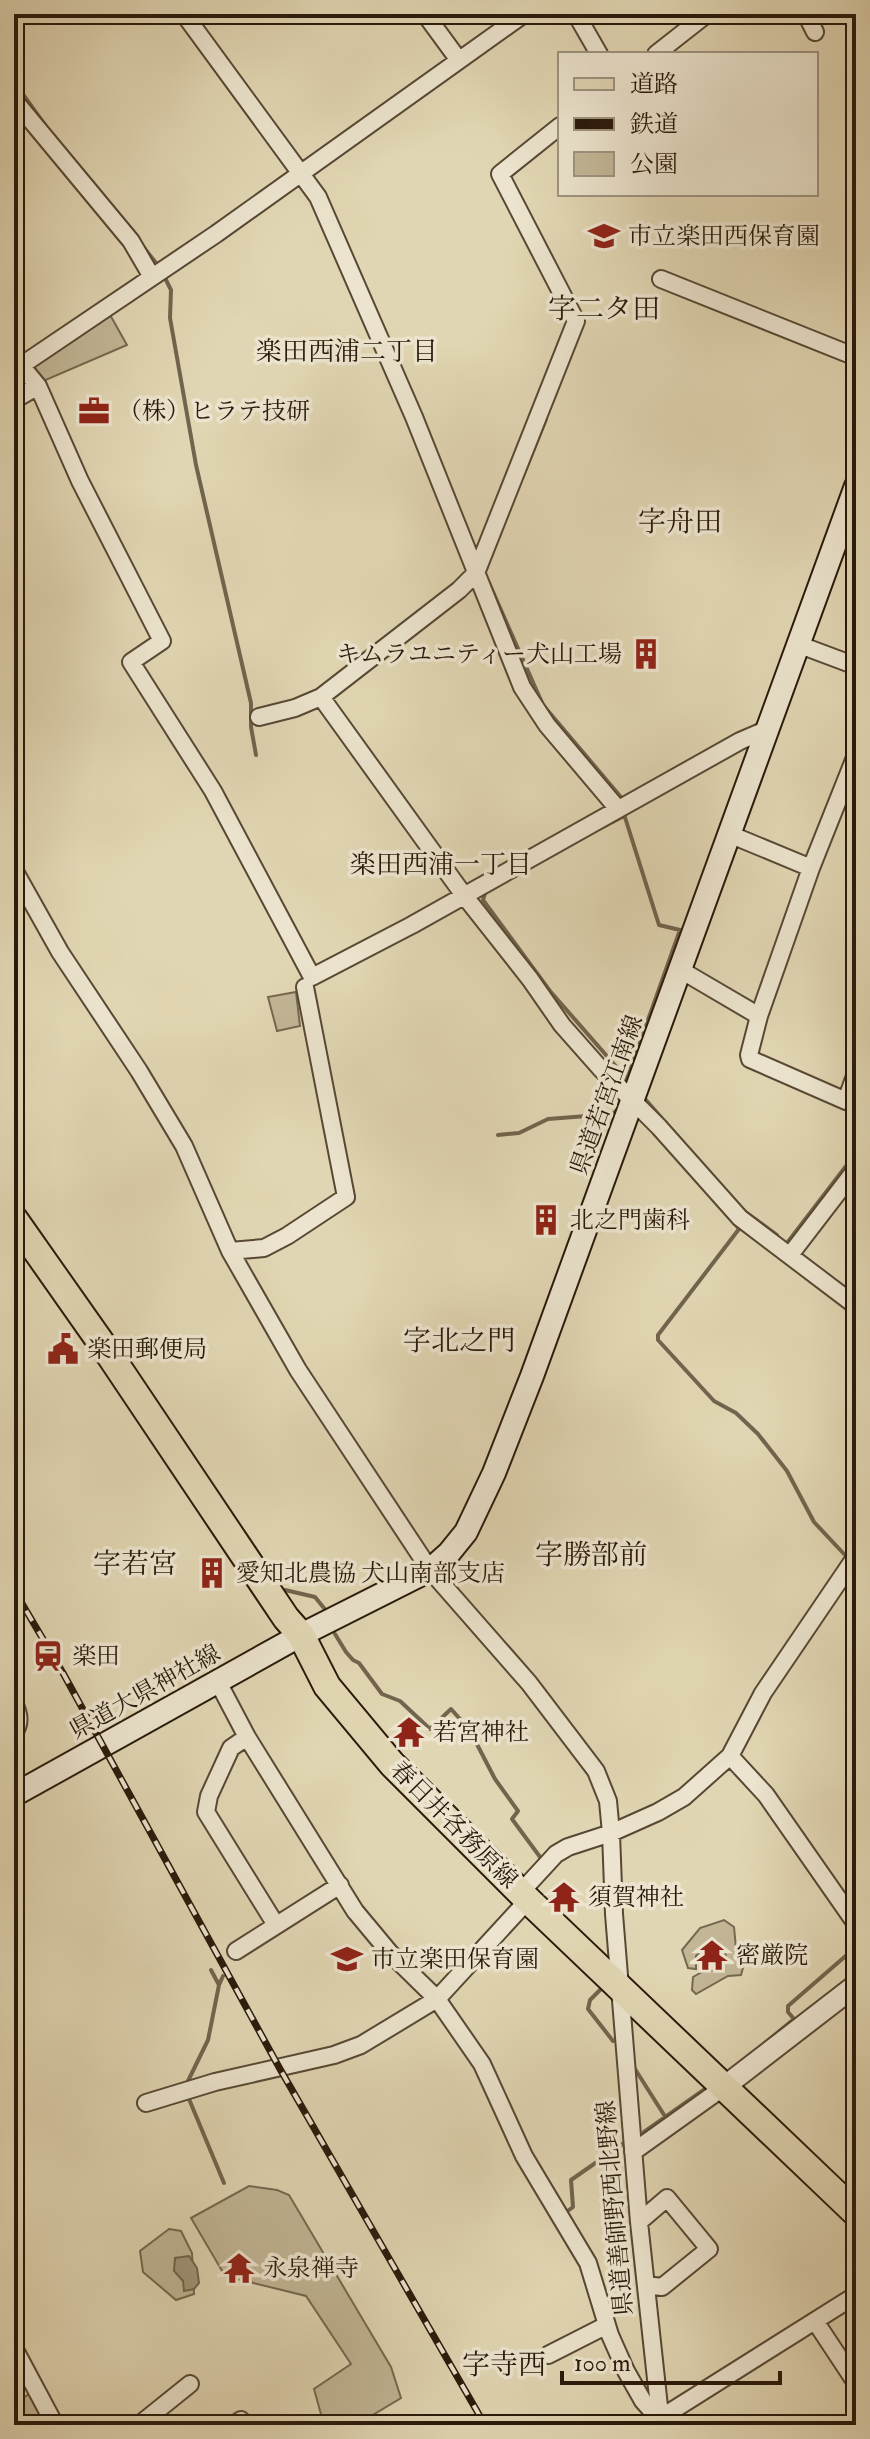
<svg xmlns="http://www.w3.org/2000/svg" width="870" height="2439" font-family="'IM FELL Double Pica','Noto Serif JP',serif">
	<rect width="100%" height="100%" fill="#e1d6b3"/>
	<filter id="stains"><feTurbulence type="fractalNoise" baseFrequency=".0025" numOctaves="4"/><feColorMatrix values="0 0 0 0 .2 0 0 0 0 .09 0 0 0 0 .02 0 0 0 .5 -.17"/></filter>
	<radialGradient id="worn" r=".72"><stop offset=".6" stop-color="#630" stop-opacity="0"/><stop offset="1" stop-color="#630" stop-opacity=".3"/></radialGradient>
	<path fill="#c2b696" stroke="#766850" stroke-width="2" d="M 109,313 L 127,345 L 41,382 L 34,365 Z
		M 296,992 L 300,1026 L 277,1031 L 268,997 Z
		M 724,1920 L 734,1927 L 736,1948 L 746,1957 L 741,1975 L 728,1976 L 696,1994 L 692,1990 L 693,1977 L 702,1972 L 716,1971 L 726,1960 L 725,1949 L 716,1941 L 707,1944 L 696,1956 L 696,1969 L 688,1968 L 682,1950 L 700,1928 Z
		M 249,2186 L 277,2190 L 289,2195 L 391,2367 L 401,2398 L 356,2425 L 324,2425 L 314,2389 L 351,2364 L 306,2296 L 225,2276 L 191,2218 Z
		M 169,2229 L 181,2231 L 192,2253 L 194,2294 L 176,2300 L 143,2272 L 140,2251 Z
		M 30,2393 L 47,2425 L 14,2425 L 14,2405 Z"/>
	<path fill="#a2967a" stroke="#72644d" stroke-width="2" d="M 189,2256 L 197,2268 L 199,2283 L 194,2289 L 184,2291 L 183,2281 L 174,2271 L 175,2258 Z"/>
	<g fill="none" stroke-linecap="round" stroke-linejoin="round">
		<path stroke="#72644d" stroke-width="4" d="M 14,82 L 45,125
			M 141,244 L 160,268
			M 164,276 L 171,290 L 170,318 L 196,465 L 251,703 L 251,727 L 256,755
			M 522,478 L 546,419
			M 489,583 L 543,705 L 620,796 L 621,802
			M 599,829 L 624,816
			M 486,890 L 483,900 L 550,991 L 627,1079 L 680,930 L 659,925 L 623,811
			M 646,1100 L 666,1123
			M 498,1135 L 519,1133 L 548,1119 L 613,1114 L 619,1108
			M 740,1208 L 777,1235
			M 734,1222 L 739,1229 L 658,1335 L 658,1340 L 714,1401 L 736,1413 L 758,1434 L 787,1471 L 814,1522 L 844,1554
			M 787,1243 L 856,1153
			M 285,1590 L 315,1597 L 328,1613
			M 335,1634 L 346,1652 L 353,1660 L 359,1663 L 382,1694 L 400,1701 L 430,1729 L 451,1709 L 469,1729 L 495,1779 L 518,1811 L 512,1819 L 543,1861
			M 219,1985 L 223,1976
			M 602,1988 L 590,2000 L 588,2009 L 613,2041
			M 765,2043 L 794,2019 L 788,2012 L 788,2006 L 856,1947
			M 635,2069 L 666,2118
			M 187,2083 L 208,2040 L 219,1985 L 211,1970
			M 189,2099 L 224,2183
			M 644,2132 L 705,2089
			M 565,2213 L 573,2207 L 571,2180 L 624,2143"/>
		<defs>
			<path id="minor" d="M 184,14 L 318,197 L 414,417 L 522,687 L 547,725 L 618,809
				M 425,14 L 458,59
				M 576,14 L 599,54
				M 806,14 L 815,32
				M 656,54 L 707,14
				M 14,100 L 131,241 L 152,277
				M 661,279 L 856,357
				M 14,357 L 38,386 L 80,481 L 162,641 L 131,662 L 213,791 L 312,977 L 412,925 L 740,741 L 768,729
				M 22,365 L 216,234 L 524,14
				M 14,400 L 38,386
				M 800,645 L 856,666
				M 321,697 L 463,894 L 530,979 L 562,1025 L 600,1068 L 659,1127 L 740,1218 L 856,1306
				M 259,717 L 295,708 L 321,697 L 459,590 L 476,573 L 576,321 L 500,174 L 560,126
				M 856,755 L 811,868 L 759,1016 L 749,1055 L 750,1059 L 846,1101 L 856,1073
				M 729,834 L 811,868
				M 14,870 L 60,952 L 139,1071 L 184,1146 L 230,1251 L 298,1370 L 430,1570 L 529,1683 L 596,1771 L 608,1801 L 611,1833 L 614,1914 L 639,2222 L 661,2425
				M 679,969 L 759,1016
				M 230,1251 L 264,1248 L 287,1236 L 346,1197 L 305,987
				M 790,1255 L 856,1169
				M 218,1682 L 247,1737 L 355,1911 L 390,1953 L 437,1999 L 482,2064 L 524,2156 L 588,2263 L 610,2335 L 626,2371 L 643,2401 L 660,2420
				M 14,1703 C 19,1714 21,1723 14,1733
				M 247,1737 L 231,1748 L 209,1796 L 206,1812 L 276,1925
				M 730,1756 L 766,1795 L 856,1924
				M 521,1892 L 556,1854 L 568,1847 L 611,1833 L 658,1812 L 684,1797 L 730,1756 L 763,1693 L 856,1556
				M 236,1951 L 340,1885
				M 146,2103 L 215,2082 L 334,2055 L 361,2045 L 437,1999 L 528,1900
				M 633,2152 L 724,2087
				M 639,2222 L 667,2198 L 709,2249 L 662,2287 L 646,2285
				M 815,2321 L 856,2383
				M 14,2348 L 55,2425
				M 548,2355 L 607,2325
				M 651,2424 L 856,2295
				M 139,2425 L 190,2384
				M 234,2425 L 241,2420 L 245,2425"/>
			<path id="tertiary" d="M 724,2087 L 856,1985"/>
			<path id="secondary" d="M 14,1795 L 301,1635 L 430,1570 L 449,1553 L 466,1532 L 494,1473 L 532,1376 L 856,486"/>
			<path id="primary" d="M 14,1219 L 109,1354 L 286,1618 L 301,1635 L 327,1686 L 392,1764 L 528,1900 L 856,2213"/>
		</defs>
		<use href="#minor" stroke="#574834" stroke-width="20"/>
		<use href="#tertiary" stroke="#574834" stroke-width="24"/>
		<use href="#secondary" stroke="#29190a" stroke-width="26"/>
		<use href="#primary" stroke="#29190a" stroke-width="30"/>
		<use href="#minor" stroke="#ece4ce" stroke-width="16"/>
		<use href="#tertiary" stroke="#ece4ce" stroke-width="20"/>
		<use href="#secondary" stroke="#ece4ce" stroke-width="22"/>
		<use href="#primary" stroke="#e1d6b3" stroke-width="26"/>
		<defs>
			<path id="rail" d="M 14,1590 L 63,1673 L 280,2069 L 485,2425"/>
		</defs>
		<use href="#rail" stroke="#29190a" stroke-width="7"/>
		<use href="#rail" stroke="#ece4ce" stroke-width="4" stroke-dasharray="12" stroke-linecap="butt"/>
	</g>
	<defs>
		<symbol id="school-bare" viewBox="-9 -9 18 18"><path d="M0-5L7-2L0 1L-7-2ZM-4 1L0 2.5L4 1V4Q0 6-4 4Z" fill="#8f2418" stroke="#ece4ce" stroke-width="2.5" paint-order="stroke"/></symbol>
		<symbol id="office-bare" viewBox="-9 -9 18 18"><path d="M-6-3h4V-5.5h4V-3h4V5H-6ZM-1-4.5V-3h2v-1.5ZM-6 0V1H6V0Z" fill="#8f2418" stroke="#ece4ce" stroke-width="2.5" paint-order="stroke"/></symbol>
		<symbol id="building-bare" viewBox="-9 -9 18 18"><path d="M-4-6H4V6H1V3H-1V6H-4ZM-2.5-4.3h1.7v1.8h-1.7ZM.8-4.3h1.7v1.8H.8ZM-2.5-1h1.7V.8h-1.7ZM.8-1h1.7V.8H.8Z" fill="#8f2418" stroke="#ece4ce" stroke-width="2.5" paint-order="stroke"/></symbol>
		<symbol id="civic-bare" viewBox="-9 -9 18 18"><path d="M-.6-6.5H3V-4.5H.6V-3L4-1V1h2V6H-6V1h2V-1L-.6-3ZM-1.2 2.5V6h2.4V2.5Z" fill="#8f2418" stroke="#ece4ce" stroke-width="2.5" paint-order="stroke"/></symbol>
		<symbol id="station-bare" viewBox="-9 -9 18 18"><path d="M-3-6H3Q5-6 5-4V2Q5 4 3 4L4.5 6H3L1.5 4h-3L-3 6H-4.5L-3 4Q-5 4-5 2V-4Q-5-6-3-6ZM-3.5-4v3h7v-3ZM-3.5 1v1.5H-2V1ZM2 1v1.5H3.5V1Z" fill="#8f2418" stroke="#ece4ce" stroke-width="2.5" paint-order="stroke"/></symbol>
		<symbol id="temple-bare" viewBox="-9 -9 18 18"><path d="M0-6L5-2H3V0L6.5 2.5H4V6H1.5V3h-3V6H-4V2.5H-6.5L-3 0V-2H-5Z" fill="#8f2418" stroke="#ece4ce" stroke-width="2.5" paint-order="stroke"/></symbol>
	</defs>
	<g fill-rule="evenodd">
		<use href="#school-bare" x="582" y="214" width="44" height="44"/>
		<use href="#office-bare" x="72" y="389" width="44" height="44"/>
		<use href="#building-bare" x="624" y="632" width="44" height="44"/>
		<use href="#building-bare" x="524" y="1198" width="44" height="44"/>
		<use href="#civic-bare" x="41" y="1327" width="44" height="44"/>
		<use href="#building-bare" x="190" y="1551" width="44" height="44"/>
		<use href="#station-bare" x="26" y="1634" width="44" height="44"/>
		<use href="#temple-bare" x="387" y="1710" width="44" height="44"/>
		<use href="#temple-bare" x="542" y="1875" width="44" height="44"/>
		<use href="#temple-bare" x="690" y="1933" width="44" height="44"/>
		<use href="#school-bare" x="325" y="1937" width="44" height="44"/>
		<use href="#temple-bare" x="217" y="2246" width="44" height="44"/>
	</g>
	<g text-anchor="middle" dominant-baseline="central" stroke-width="7" stroke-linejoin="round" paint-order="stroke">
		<g font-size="24" fill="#29190a" stroke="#ece4ce" text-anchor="start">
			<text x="628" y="236">市立楽田西保育園</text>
			<text x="118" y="411">（株）ヒラテ技研</text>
			<text x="622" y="654" text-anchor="end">キムラユニティー犬山工場</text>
			<text x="570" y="1220">北之門歯科</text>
			<text x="87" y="1349">楽田郵便局</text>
			<text x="236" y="1573">愛知北農協 犬山南部支店</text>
			<text x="72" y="1656">楽田</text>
			<text x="433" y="1732">若宮神社</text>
			<text x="588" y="1897">須賀神社</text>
			<text x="736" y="1955">密厳院</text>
			<text x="371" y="1959">市立楽田保育園</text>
			<text x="263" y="2268">永泉禅寺</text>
		</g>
		<g font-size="24" fill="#29190a" stroke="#ece4ce">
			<text transform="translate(607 1095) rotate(-70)">県道若宮江南線</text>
			<text transform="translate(145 1692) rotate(-29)">県道大県神社線</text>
			<text transform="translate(454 1825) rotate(45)">春日井各務原線</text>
			<text transform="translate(615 2208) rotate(-95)">県道善師野西北野線</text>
		</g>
		<g font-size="26" fill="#29190a" stroke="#ece4ce">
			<text x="347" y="352">楽田西浦二丁目</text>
			<text x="441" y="865">楽田西浦一丁目</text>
		</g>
		<g font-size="28" fill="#29190a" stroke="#ece4ce">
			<text x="604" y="309">字二タ田</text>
			<text x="680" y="522">字舟田</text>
			<text x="459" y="1341">字北之門</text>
			<text x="591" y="1555">字勝部前</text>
			<text x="135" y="1564">字若宮</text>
			<text x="504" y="2365">字寺西</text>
		</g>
	</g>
	<rect width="870" height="2439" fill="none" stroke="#e1d6b3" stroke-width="48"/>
	<rect x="16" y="16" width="838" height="2407" fill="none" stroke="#29190a" stroke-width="4"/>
	<rect x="24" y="24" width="822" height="2391" fill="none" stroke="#29190a" stroke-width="2"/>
	<rect x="558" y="52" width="260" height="144" fill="#ece4ce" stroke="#9e9380" stroke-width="2"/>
	<rect x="574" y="78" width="40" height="12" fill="#e1d6b3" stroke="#9e9380" stroke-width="2"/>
	<text x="630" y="92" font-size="24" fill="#29190a">道路</text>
	<rect x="574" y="118" width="40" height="12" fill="#29190a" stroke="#9e9380" stroke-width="2"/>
	<text x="630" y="132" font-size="24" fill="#29190a">鉄道</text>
	<rect x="574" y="152" width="40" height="24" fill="#c2b696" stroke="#9e9380" stroke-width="2"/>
	<text x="630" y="172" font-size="24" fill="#29190a">公園</text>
	<path d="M562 2371v12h218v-12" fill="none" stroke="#29190a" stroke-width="4"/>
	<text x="574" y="2371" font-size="24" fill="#29190a" stroke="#ece4ce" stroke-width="6" paint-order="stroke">100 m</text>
	<rect width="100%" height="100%" filter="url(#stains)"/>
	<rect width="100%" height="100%" fill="url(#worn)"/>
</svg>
